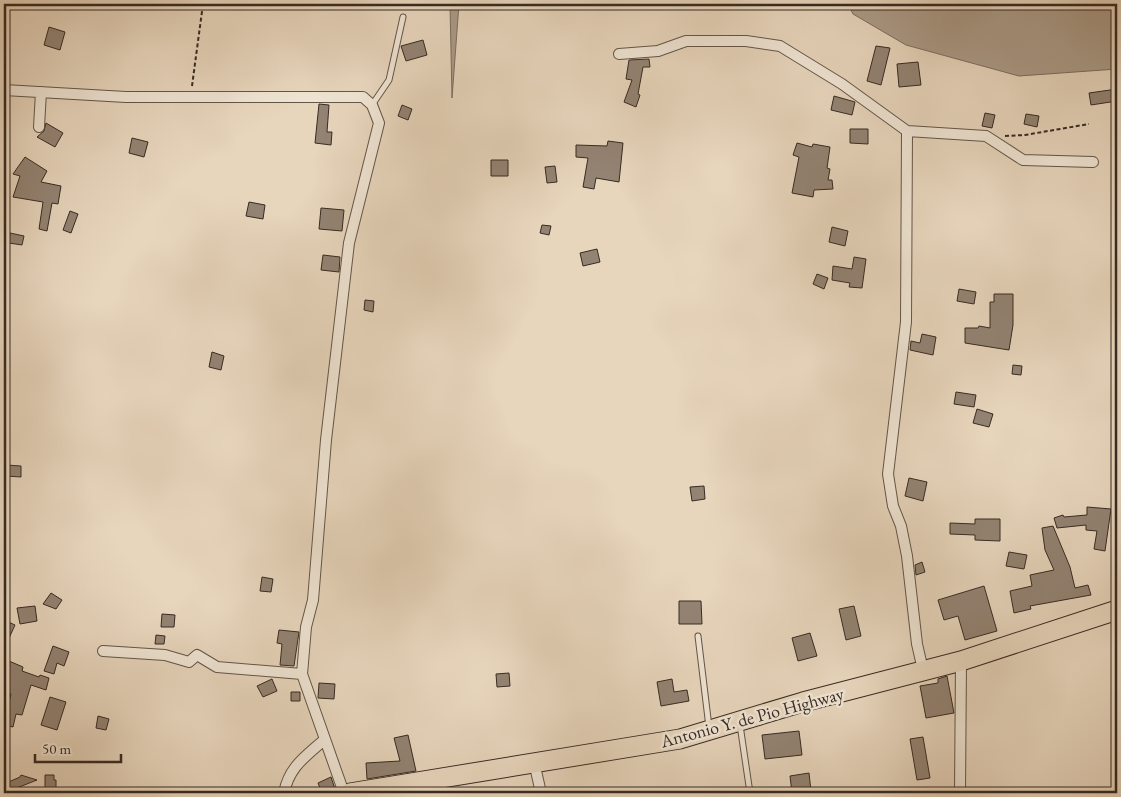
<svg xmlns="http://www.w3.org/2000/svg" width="1121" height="797" font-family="'EB Garamond',serif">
	<rect width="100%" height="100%" fill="#e7d5bc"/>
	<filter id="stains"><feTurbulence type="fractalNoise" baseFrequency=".004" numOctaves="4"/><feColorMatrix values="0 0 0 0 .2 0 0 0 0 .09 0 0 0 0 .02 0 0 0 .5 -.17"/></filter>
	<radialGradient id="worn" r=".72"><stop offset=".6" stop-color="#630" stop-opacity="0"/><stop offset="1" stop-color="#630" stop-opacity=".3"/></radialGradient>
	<path fill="#ab9b88" stroke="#7d6e60" d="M 450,4 L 459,4 L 452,98 Z
		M 848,4 L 1117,4 L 1117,69 L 1019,76 L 906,45 L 853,14 Z"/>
	<path fill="#938373" stroke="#372b23" d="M 49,27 L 65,32 L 60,50 L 44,45 Z
		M 423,40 L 427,55 L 406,61 L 401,46 Z
		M 876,46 L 890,48 L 881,85 L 867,81 Z
		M 649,59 L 650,67 L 643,67 L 638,94 L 640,95 L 636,107 L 624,102 L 632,80 L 626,79 L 629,60 Z
		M 918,62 L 921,85 L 899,87 L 897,64 Z
		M 1117,89 L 1117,101 L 1091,105 L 1089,93 Z
		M 834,96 L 855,102 L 852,115 L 831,110 Z
		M 319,104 L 329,105 L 327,132 L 332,132 L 331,145 L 315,143 Z
		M 402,105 L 412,109 L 408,120 L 398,116 Z
		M 985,113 L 995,115 L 992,128 L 982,126 Z
		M 1026,114 L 1039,116 L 1037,127 L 1024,124 Z
		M 46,123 L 63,133 L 55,147 L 37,137 L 44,131 Z
		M 850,129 L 868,129 L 868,144 L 850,143 Z
		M 132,138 L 148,142 L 144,157 L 129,153 Z
		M 608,141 L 623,143 L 619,182 L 596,178 L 594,189 L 583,187 L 588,158 L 576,157 L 576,145 L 607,146 Z
		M 797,143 L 812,147 L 813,144 L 830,147 L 827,168 L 830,169 L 828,180 L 832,180 L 833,189 L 814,190 L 813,197 L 792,193 L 799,157 L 793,155 Z
		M 25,157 L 47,171 L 41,182 L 61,186 L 58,204 L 52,203 L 47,231 L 39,229 L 43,202 L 13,197 L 20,176 L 13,174 Z
		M 491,160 L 508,160 L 508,176 L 491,176 Z
		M 555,166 L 557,182 L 547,183 L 545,167 Z
		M 249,202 L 265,205 L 263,219 L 246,216 Z
		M 321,208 L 344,210 L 342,231 L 319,229 Z
		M 70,211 L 78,214 L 71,233 L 63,230 Z
		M 542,225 L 551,226 L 549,235 L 540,233 Z
		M 832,227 L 848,231 L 845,246 L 829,242 Z
		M 10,233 L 24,236 L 22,245 L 9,243 Z
		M 597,249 L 600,262 L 583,266 L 580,253 Z
		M 323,255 L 340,257 L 339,272 L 321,270 Z
		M 854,257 L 866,259 L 862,288 L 849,287 L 850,283 L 832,280 L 833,266 L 852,269 Z
		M 817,274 L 828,278 L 824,289 L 813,284 Z
		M 959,289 L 976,292 L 974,304 L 957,301 Z
		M 994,294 L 1013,294 L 1013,325 L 1009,350 L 965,343 L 965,328 L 978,328 L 979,326 L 990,328 L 990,302 L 994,302 Z
		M 365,300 L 374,301 L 373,312 L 364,310 Z
		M 922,334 L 936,337 L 933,355 L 910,350 L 911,341 L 920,343 Z
		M 212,352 L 224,356 L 221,370 L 209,367 Z
		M 1013,365 L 1022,366 L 1021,375 L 1012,374 Z
		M 956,392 L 976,395 L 974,407 L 954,404 Z
		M 977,409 L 993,414 L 989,427 L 973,423 Z
		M 6,465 L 21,466 L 21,477 L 6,476 Z
		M 909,478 L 927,482 L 923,501 L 905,496 Z
		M 704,486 L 705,499 L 692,501 L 690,487 Z
		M 1087,507 L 1111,509 L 1105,551 L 1094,549 L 1097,531 L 1086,530 L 1086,525 L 1057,528 L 1054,518 L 1063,515 L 1064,517 L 1087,515 Z
		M 975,519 L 1000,519 L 1000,541 L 975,540 L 975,535 L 950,534 L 950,523 L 975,524 Z
		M 1053,526 L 1070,567 L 1075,588 L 1088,585 L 1091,595 L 1030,606 L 1031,609 L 1014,613 L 1010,591 L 1032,586 L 1030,575 L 1054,570 L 1045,550 L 1042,528 Z
		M 1009,552 L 1027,555 L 1024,569 L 1006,566 Z
		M 922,562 L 925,572 L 916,575 L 915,565 Z
		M 262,577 L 273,579 L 271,592 L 260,591 Z
		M 984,586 L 997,631 L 965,640 L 958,616 L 944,620 L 938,600 Z
		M 51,593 L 62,600 L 56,609 L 43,604 Z
		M 679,601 L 701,601 L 702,624 L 679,624 Z
		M 35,606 L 37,621 L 20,624 L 17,608 Z
		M 854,606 L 861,636 L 846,640 L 839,609 Z
		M 162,614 L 175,615 L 174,627 L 161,627 Z
		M 4,620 L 15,625 L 4,649 Z
		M 279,630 L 299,632 L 294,666 L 280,665 L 282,644 L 277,643 Z
		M 810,633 L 817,656 L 798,661 L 792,638 Z
		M 156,635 L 165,636 L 164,644 L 155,644 Z
		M 53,646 L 69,652 L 64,666 L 57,663 L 54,674 L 44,671 Z
		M 9,661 L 23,667 L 22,671 L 39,677 L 40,675 L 49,678 L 46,690 L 31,685 L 22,715 L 16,714 L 13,727 L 4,725 L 4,714 L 6,714 L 11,694 L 4,691 L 4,676 Z
		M 509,673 L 510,686 L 497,687 L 496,674 Z
		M 947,676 L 954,713 L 926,718 L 920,686 L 938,683 L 938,679 Z
		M 272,679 L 277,691 L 263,697 L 257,686 Z
		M 672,679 L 674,692 L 687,690 L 689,701 L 661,706 L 657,682 Z
		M 319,683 L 335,684 L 334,699 L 318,698 Z
		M 291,692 L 300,692 L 300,701 L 291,701 Z
		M 50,697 L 66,702 L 57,730 L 41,725 Z
		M 98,716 L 109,719 L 106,730 L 96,728 Z
		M 799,731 L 802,755 L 765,759 L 762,735 Z
		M 408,735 L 416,771 L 367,779 L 366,763 L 400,761 L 394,738 Z
		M 923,737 L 930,778 L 917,780 L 910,739 Z
		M 809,773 L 811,791 L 792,793 L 790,776 Z
		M 21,775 L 37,780 L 4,793 L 4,784 L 20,777 Z
		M 45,775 L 54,775 L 54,780 L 56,780 L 56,791 L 45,791 Z
		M 331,777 L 335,789 L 322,793 L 318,783 Z"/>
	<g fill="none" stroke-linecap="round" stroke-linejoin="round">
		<defs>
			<path id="lane" d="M 372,105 L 389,80 L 403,17
				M 698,636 L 709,727
				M 740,725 L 750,793"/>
			<path id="street" d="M 619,54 L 658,51 L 686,41 L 746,41 L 780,46 L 842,84 L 907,131 L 986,136 L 1023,160 L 1093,162
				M 4,90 L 126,97 L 363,97 L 372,105 L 379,123 L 349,243 L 326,440 L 313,600 L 306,627 L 302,674 L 217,667 L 197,655 L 189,662 L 165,655 L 103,651
				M 39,127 L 41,92
				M 907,131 L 906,322 L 888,474 L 893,506 L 901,526 L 907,556 L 917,644 L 923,670
				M 302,674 L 344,793
				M 534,762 L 541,793
				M 284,793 C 289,767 305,757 324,740
				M 960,793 L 961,661"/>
			<path id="highway" d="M 350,793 L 680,739 L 803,702 L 961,661 L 1117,610"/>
		</defs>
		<use href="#lane" stroke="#635649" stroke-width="7"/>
		<use href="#street" stroke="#635649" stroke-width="12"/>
		<use href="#highway" stroke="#372b23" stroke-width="21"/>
		<path stroke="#372b23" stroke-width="2" stroke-dasharray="4 2.5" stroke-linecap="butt" d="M 192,86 L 203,4
			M 1005,136 L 1025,135 L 1089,124"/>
		<use href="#lane" stroke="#efe4d3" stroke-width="5"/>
		<use href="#street" stroke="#efe4d3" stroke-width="10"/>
		<use href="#highway" stroke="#e7d5bc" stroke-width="19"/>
	</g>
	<g text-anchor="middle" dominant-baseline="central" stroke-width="5" stroke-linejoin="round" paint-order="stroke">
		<g font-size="18" fill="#372b23" stroke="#efe4d3">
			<text transform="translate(752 717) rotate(-15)">Antonio Y. de Pio Highway</text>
		</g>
	</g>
	<rect width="1121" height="797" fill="none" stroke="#e7d5bc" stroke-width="20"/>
	<rect x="5" y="5" width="1111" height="787" fill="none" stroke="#372b23" stroke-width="2.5"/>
	<rect x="10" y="10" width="1101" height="777" fill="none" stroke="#372b23"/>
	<path d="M35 754v8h86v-8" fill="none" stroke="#372b23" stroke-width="2.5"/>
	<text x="42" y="754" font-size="15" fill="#372b23" stroke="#efe4d3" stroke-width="4" paint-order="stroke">50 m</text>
	<rect width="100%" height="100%" filter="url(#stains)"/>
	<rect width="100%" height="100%" fill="url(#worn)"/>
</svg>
